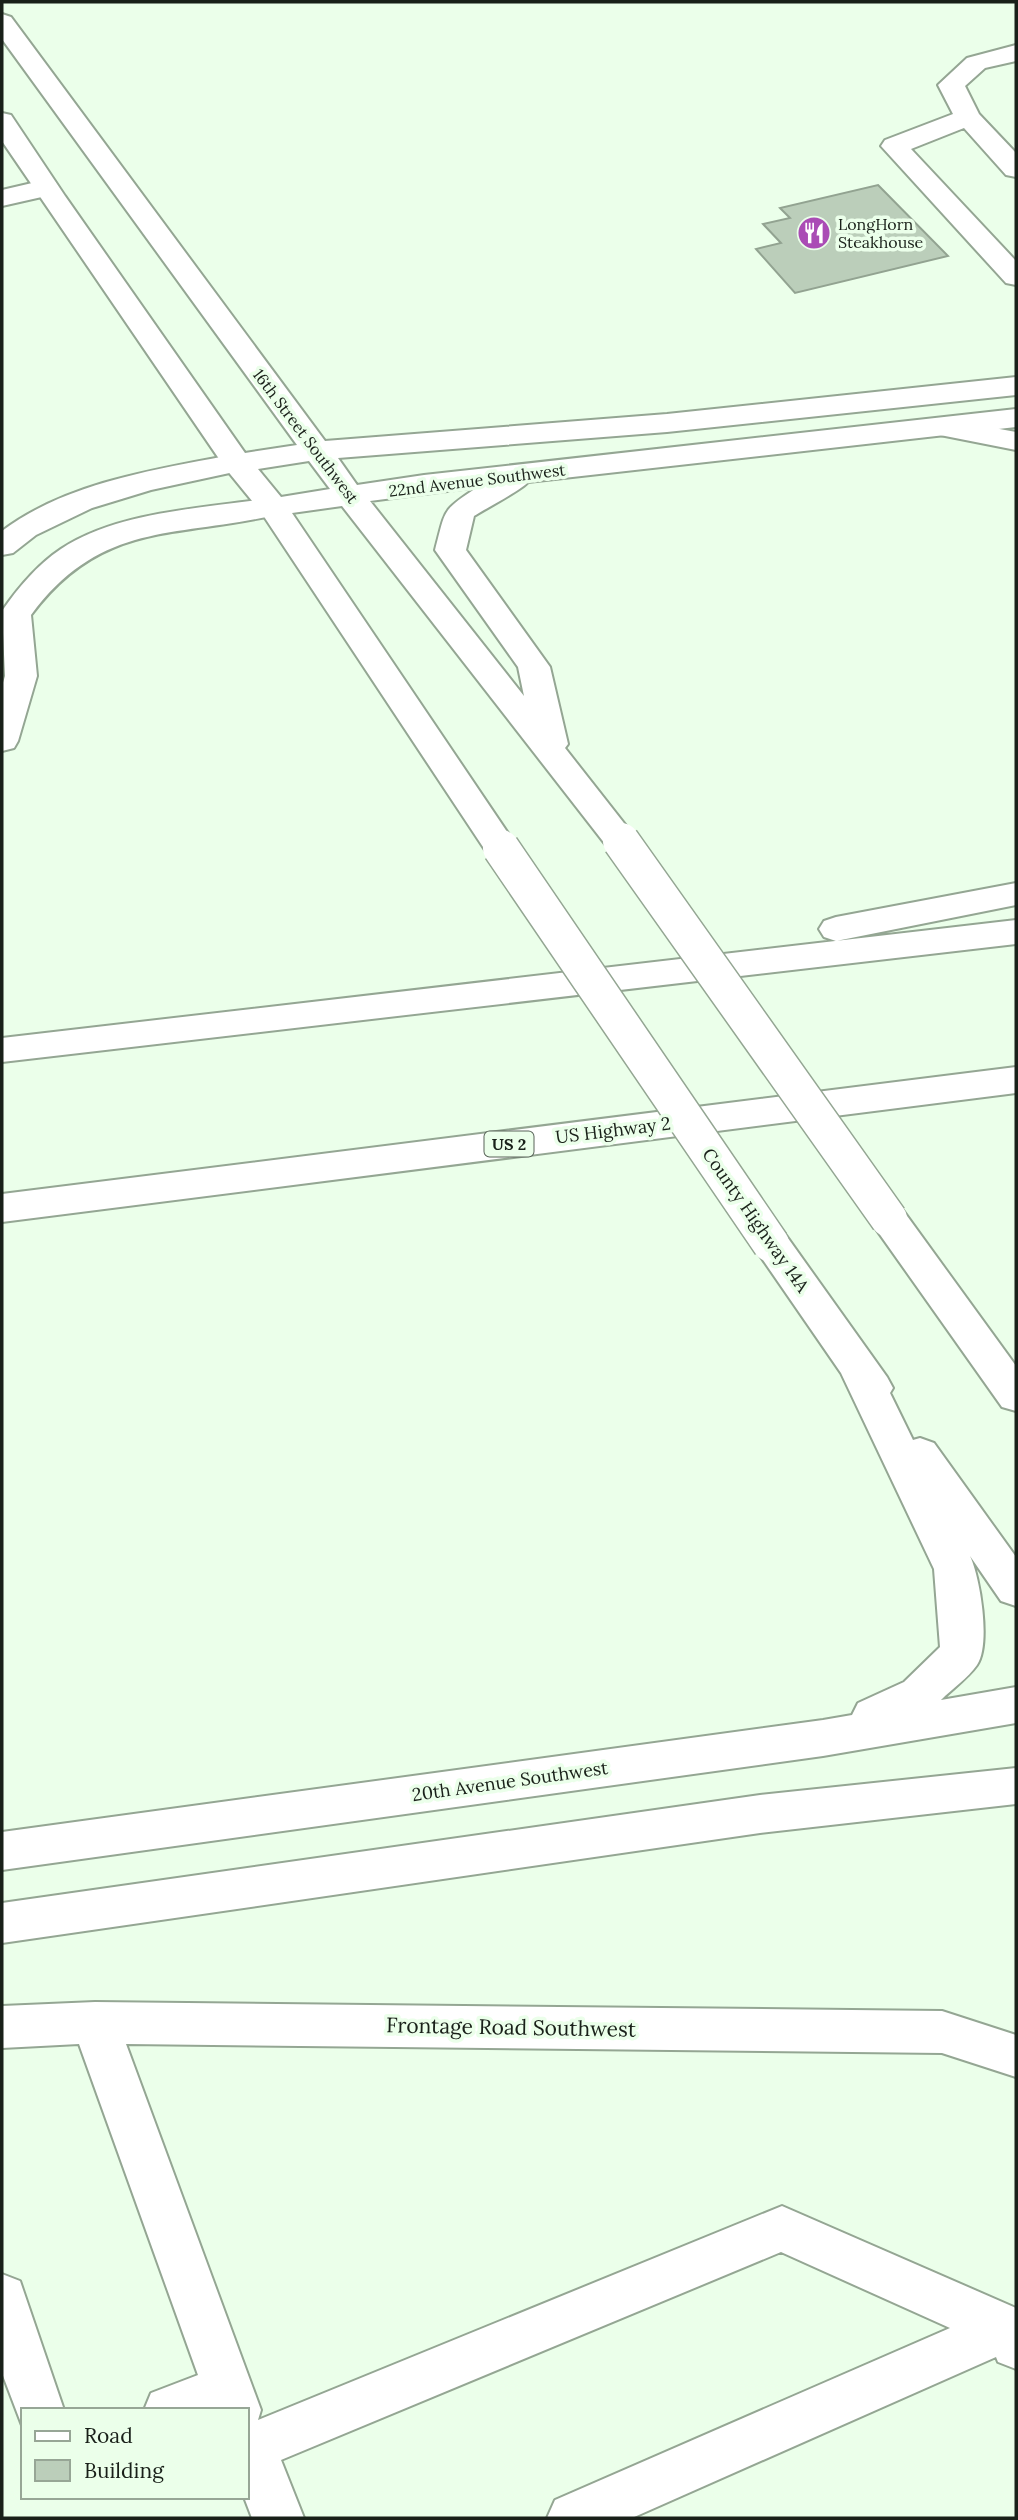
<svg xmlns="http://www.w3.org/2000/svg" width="1018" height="2520" font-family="Lora,serif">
	<rect width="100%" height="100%" fill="#ebffea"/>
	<path fill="#bbceba" stroke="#92a391" stroke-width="2" d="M 878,185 L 948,256 L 795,293 L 756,249 L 781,243 L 763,224 L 790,218 L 780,208 Z"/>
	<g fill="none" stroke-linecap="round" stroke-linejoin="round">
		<defs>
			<path id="minor" d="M 1016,45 L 1016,61 L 985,68 L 965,86 L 979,114 L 1016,153 L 1016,177 L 1006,175 L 964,128 L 911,149 L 1016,261 L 1016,285 L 1006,283 L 881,146 L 885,140 L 953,114 L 938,85 L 967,58 Z
				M 45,180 L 55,182 L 59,188 L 55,194 L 2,206 L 2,190 Z
				M 237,454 L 248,457 L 252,463 L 248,469 L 151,490 L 92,508 L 36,535 L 13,553 L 2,555 L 2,531 C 67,482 158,469 237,454 Z
				M 273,498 L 284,501 L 288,507 L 284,513 C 180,539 103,518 31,615 L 37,676 L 18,741 L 14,748 L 2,751 L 2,686 L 5,676 L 2,611 C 18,588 37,565 61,549 C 118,511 206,508 273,498 Z
				M 95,2002 L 942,2011 L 1016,2035 L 1016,2077 L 942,2053 L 126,2044 L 261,2410 L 258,2420 L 782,2206 L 1016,2308 L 1016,2369 L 998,2362 L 996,2357 L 632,2518 L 547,2518 L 555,2500 L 950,2328 L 781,2252 L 281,2460 L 304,2518 L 252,2518 L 244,2497 L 247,2497 L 247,2410 L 144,2410 L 151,2393 L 198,2375 L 79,2044 L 2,2048 L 2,2006 Z
				M 2,2274 L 20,2281 L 64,2410 L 23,2410 L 23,2428 L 2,2373 Z"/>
			<path id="major" d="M 2,14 L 11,17 L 325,441 L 667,414 L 1016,377 L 1016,395 L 667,432 L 338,458 L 357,485 L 424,475 L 1016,409 L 1016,427 L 528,482 C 523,489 485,509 474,516 L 466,550 L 550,667 L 568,744 L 565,748 L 638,841 L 633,849 L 621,852 L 609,849 L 342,506 L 292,513 L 518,848 L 513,856 L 501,859 L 489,856 L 261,512 L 226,469 L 2,141 L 2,113 L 11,115 L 65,196 L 245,453 L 297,445 L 2,39 ZM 309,461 L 330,489 L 281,497 L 258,469 ZM 478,487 C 441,511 446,509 435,550 L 518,667 L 524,696 L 370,501 Z
				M 889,1205 L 902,1209 L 1016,1366 L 1016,1411 L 1002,1407 L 876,1229 L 870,1219 L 876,1209 Z
				M 771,1230 L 785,1234 L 887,1377 L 893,1388 L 890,1393 L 913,1440 L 920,1438 L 934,1443 L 1016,1557 L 1016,1606 L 1001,1601 L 970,1556 C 980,1577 991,1644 977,1665 C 968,1678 952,1689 941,1700 L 1016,1687 L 1016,1723 L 823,1756 L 2,1870 L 2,1832 L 823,1720 L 852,1715 L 858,1703 L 904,1682 L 940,1647 L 934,1569 L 841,1373 L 752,1244 L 757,1234 Z
				M 1016,1768 L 1016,1804 L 760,1833 L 2,1943 L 2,1903 L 760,1795 Z"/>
			<path id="highway" d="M 945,419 L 1016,432 L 1016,450 L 935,434 L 930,428 L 935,422 Z
				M 1016,883 L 1016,905 L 836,941 L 824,937 L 819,929 L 824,921 L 836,917 Z
				M 1016,920 L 1016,944 L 2,1062 L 2,1038 Z
				M 1016,1067 L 1016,1093 L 2,1222 L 2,1194 Z"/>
		</defs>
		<use href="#minor" stroke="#94a693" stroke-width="4"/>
		<use href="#major" stroke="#94a693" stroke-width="4"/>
		<use href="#highway" stroke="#94a693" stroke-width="4"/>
		<use href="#minor" fill="#fff" fill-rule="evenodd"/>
		<use href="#major" fill="#fff" fill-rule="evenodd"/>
		<use href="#highway" fill="#fff" fill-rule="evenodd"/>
		<defs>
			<path id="major-bridge" d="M 621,841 L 889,1219
				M 501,848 L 771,1244"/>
		</defs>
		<use href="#major-bridge" stroke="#94a693" stroke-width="39" stroke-linecap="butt"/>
		<use href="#major-bridge" stroke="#fff" stroke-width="36"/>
	</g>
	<defs>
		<symbol id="restaurant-disc" viewBox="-11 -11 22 22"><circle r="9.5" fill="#aa4cb5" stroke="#ebffea"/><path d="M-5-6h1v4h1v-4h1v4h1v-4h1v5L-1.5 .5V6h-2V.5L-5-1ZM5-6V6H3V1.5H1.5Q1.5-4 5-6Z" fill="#fff"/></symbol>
	</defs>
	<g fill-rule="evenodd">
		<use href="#restaurant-disc" x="795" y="214" width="38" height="38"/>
	</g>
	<g text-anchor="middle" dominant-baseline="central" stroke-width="7" stroke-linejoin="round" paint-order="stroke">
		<g font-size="16" fill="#192019" stroke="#ebffea" text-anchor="start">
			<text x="838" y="224">LongHorn<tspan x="838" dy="18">Steakhouse</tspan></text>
		</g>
		<g font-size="16" fill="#192019" stroke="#ebffea">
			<text transform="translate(306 436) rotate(53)">16th Street Southwest</text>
			<text transform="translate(477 480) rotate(-7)">22nd Avenue Southwest</text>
		</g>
		<rect fill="#ebffea" stroke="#586358" stroke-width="2" x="484.5" y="1131.5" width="49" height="25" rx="5"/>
		<g font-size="16" font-weight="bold" fill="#192019">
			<text x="509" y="1144">US 2</text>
		</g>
		<g font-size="18" fill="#192019" stroke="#ebffea">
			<text transform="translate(613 1130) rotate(-7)">US Highway 2</text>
			<text transform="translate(756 1220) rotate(55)">County Highway 14A</text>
			<text transform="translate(510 1781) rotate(-8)">20th Avenue Southwest</text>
		</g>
		<g font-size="21" fill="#192019" stroke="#ebffea">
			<text transform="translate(511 2027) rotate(1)">Frontage Road Southwest</text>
		</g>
	</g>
	<rect width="1018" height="2520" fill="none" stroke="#192019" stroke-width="7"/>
	<rect x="21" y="2408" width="228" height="91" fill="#ebffea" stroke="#97a696" stroke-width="2"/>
	<rect x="35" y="2431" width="35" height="10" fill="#ffffff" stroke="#97a696" stroke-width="2"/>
	<text x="84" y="2443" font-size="21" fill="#192019">Road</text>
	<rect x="35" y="2460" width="35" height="21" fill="#bbceba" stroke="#97a696" stroke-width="2"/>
	<text x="84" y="2478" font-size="21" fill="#192019">Building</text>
</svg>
